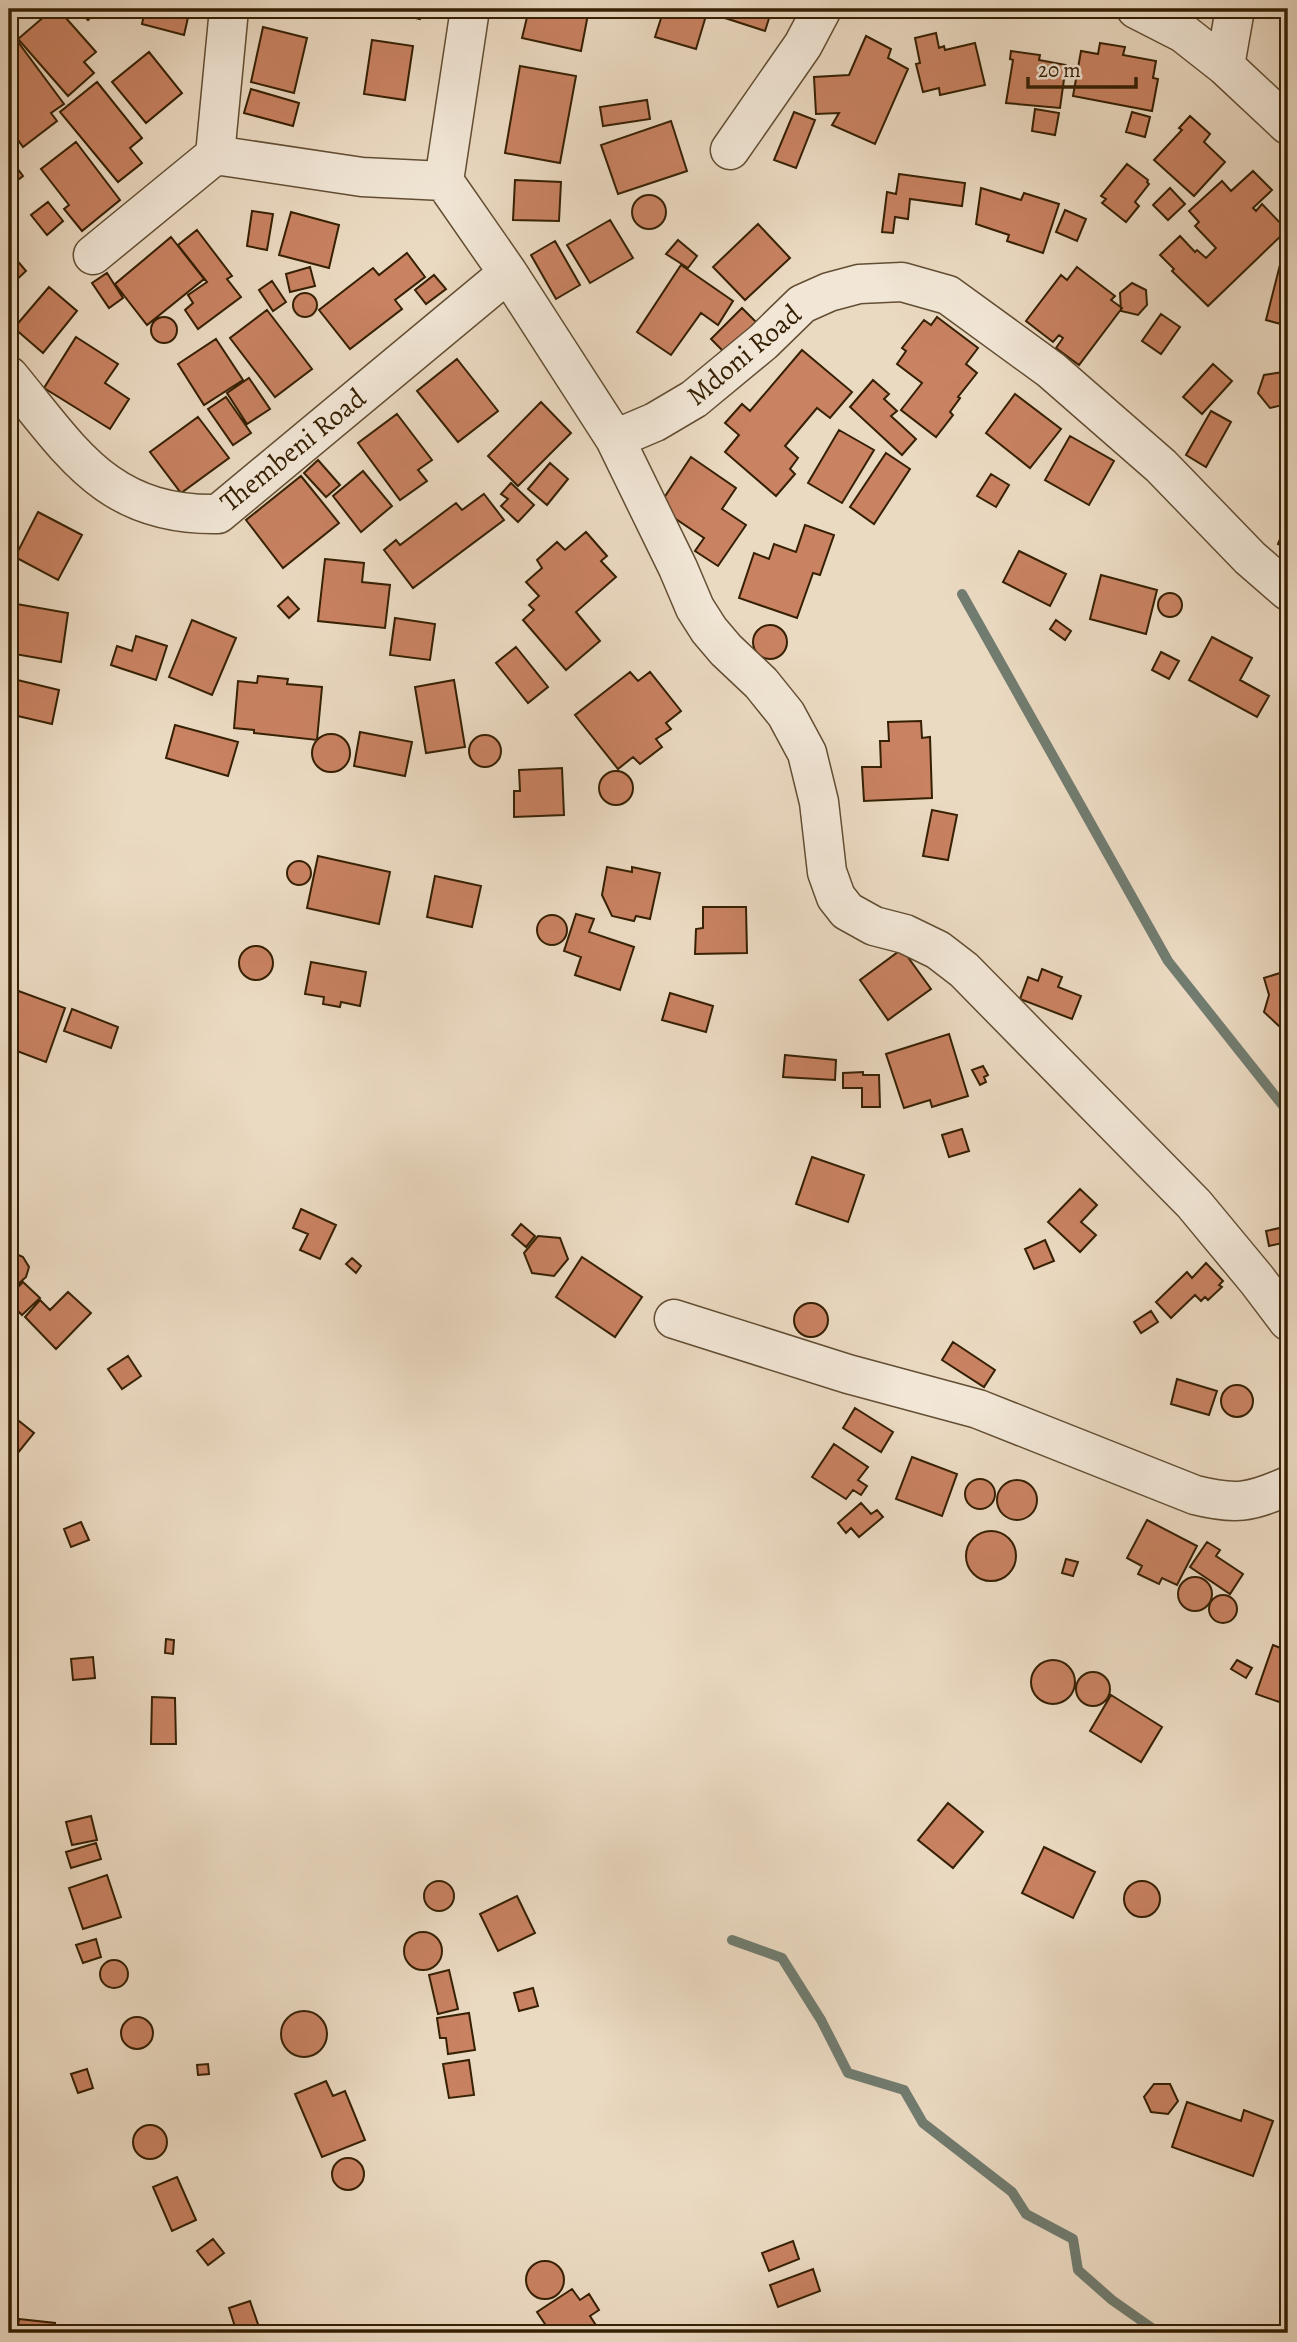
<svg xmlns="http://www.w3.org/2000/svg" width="1297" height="2342" font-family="Alegreya,serif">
	<rect width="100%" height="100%" fill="#ebdac2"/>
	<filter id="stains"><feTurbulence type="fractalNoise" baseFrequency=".00286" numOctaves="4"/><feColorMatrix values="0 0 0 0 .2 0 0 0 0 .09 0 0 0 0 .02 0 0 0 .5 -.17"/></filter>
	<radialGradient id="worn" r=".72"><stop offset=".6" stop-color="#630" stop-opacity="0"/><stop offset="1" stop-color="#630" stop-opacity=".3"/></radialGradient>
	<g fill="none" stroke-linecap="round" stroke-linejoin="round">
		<path stroke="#717c70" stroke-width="10" d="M 962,594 L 1168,961 L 1288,1112
			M 732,1940 L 782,1958 L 821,2020 L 848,2073 L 904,2090 L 923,2123 L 1012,2192 L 1026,2214 L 1073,2239 L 1078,2270 L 1112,2300 L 1159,2333"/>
	</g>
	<path fill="#c98262" stroke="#362003" stroke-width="2" d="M 53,9 L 58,9 L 96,52 L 84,62 L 94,73 L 68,96 L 18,39 Z
		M 77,9 L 99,9 L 88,20 Z
		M 145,9 L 190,9 L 184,35 L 142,24 Z
		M 377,9 L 423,9 L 420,19 Z
		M 529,9 L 589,9 L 581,51 L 522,38 Z
		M 664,9 L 708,9 L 696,49 L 655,37 Z
		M 725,9 L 772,9 L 765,31 L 722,17 Z
		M 263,27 L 307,38 L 294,93 L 251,82 Z
		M 936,33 L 939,48 L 944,46 L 945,50 L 975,43 L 985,85 L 940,95 L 939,88 L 923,92 L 916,64 L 920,63 L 915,38 Z
		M 866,36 L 891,49 L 888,58 L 908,69 L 875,144 L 832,125 L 839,113 L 816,114 L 814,77 L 849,75 Z
		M 372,40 L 413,46 L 405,100 L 364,94 Z
		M 18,42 L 64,104 L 51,113 L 57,121 L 23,147 L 9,127 L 9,49 Z
		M 1100,43 L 1125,47 L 1123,55 L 1156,61 L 1153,78 L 1158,79 L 1152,111 L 1073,96 L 1081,51 L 1098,54 Z
		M 1011,51 L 1040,55 L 1039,60 L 1066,65 L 1060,108 L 1006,103 L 1013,60 L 1010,59 Z
		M 149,52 L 182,93 L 146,123 L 112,82 Z
		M 520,66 L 576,76 L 560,163 L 505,153 Z
		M 97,82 L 142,138 L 130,148 L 142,163 L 118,182 L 60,112 Z
		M 251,89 L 299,103 L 293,126 L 244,113 Z
		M 647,100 L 650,119 L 603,126 L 600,107 Z
		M 1035,109 L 1059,113 L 1055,135 L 1032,131 Z
		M 794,112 L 815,120 L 796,168 L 774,160 Z
		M 1132,112 L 1150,117 L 1145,137 L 1126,132 Z
		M 1190,116 L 1210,134 L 1204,142 L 1225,162 L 1194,196 L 1154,160 L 1182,130 L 1179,128 Z
		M 671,121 L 687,171 L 618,194 L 601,145 Z
		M 76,142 L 120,200 L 82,231 L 64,209 L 69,205 L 41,169 Z
		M 9,157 L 23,176 L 9,187 Z
		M 1127,164 L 1148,180 L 1147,182 L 1149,184 L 1135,202 L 1139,206 L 1126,222 L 1102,203 L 1106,199 L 1101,196 Z
		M 1253,171 L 1272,190 L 1253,208 L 1256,211 L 1262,204 L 1287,230 L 1208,306 L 1172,271 L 1174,269 L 1160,255 L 1180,236 L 1195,252 L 1197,250 L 1206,258 L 1216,248 L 1195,226 L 1199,222 L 1189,211 L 1222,181 L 1231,191 Z
		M 899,174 L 965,183 L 962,206 L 910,199 L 908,219 L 895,217 L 893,233 L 882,232 L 887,192 L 896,194 Z
		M 515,180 L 561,182 L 559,221 L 513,220 Z
		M 981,188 L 1021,200 L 1024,193 L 1059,204 L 1043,253 L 1007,241 L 1009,235 L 976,224 Z
		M 1170,188 L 1185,204 L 1168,220 L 1153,205 Z
		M632 212a17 17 0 1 1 34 0a17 17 0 1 1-34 0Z
		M 48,202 L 63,221 L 47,235 L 31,215 Z
		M 1065,210 L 1086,219 L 1077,241 L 1056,232 Z
		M 252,211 L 273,214 L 267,250 L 247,246 Z
		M 291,212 L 339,225 L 329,268 L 279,255 Z
		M 610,220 L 633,258 L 590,283 L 567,245 Z
		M 758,224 L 790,258 L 745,300 L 713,267 Z
		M 197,230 L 232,276 L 227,279 L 241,297 L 198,329 L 185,310 L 193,303 L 188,295 L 207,282 L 178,245 Z
		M 171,237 L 204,279 L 147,325 L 115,284 Z
		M 678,240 L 697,256 L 688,268 L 666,254 Z
		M 555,241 L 580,285 L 556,299 L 531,255 Z
		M 1284,249 L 1288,251 L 1288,326 L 1266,320 Z
		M 9,251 L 26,271 L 9,287 Z
		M 407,253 L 425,277 L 395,300 L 402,309 L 350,349 L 319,310 L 373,268 L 379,275 Z
		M 681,265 L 733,301 L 718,325 L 701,313 L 671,355 L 637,332 Z
		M 310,267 L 315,286 L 290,292 L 286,274 Z
		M 1077,267 L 1115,296 L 1111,300 L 1122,308 L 1079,365 L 1056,348 L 1063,338 L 1059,335 L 1053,342 L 1026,321 L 1061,275 L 1067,280 Z
		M 107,273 L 123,298 L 109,308 L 92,283 Z
		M 434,275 L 446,289 L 426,304 L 415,290 Z
		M 272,281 L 286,302 L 273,311 L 259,290 Z
		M 1132,283 L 1146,290 L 1147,305 L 1138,315 L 1121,311 L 1120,293 Z
		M 49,287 L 77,311 L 43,353 L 14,328 Z
		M293 305a12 12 0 1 1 24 0a12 12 0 1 1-24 0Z
		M 742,308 L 757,323 L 726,354 L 711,339 Z
		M 267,310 L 312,369 L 275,397 L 230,338 Z
		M 1161,314 L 1180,327 L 1161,354 L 1142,341 Z
		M151 330a13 13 0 1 1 26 0a13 13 0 1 1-26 0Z
		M 937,317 L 978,348 L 966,364 L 977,373 L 958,397 L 960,398 L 950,412 L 953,415 L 936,437 L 901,410 L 922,383 L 897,364 L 906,351 L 902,348 L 924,320 L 931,325 Z
		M 76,337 L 118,364 L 105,383 L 129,399 L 110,429 L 44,388 Z
		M 216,339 L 243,380 L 204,405 L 178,364 Z
		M 802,350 L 852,392 L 830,418 L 817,408 L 785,446 L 798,458 L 790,469 L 795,474 L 776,496 L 725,452 L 739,435 L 725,423 L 742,404 L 750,411 Z
		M 457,359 L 498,411 L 458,442 L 417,391 Z
		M 1213,364 L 1232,381 L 1202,414 L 1183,397 Z
		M 1288,367 L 1288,402 L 1287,404 L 1270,408 L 1258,393 L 1264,375 L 1283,372 Z
		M 249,378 L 270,409 L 247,424 L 227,393 Z
		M 873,380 L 889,394 L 884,399 L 897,411 L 891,416 L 916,439 L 902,455 L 850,407 Z
		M 1015,394 L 1061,429 L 1030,468 L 986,433 Z
		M 226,397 L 251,433 L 233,445 L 208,409 Z
		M 541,402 L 571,433 L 518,486 L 488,456 Z
		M 1211,411 L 1231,422 L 1206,467 L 1186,455 Z
		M 397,414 L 432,460 L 418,470 L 427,481 L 400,500 L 358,443 Z
		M 198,417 L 229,458 L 181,493 L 150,452 Z
		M 839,430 L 874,450 L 842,503 L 808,483 Z
		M 1070,436 L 1114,461 L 1089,505 L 1045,480 Z
		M 886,453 L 910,469 L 874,524 L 850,507 Z
		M 691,457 L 736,488 L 722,509 L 746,525 L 718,566 L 695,551 L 704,538 L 658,507 Z
		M 318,460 L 340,485 L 326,497 L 304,473 Z
		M 550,463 L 568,479 L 547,505 L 528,489 Z
		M 363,471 L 392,506 L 361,532 L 333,496 Z
		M 991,474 L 1009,485 L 996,507 L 977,496 Z
		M 301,476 L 339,523 L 283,568 L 246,520 Z
		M 511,483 L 534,505 L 518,522 L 501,506 L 508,499 L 501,494 Z
		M 484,494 L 504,520 L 413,588 L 384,550 L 396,540 L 400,545 L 456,503 L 462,510 Z
		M 38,512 L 82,535 L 58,580 L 15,557 Z
		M 1288,520 L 1288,549 L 1278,544 Z
		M 805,525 L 834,535 L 820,575 L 813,573 L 797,618 L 739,598 L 754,553 L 769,559 L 774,544 L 796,552 Z
		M 586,532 L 607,556 L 601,561 L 616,577 L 576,612 L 600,641 L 566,670 L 523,620 L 534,610 L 529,605 L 539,596 L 526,582 L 542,568 L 537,560 L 557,542 L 565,550 Z
		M 9,542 L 17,547 L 9,562 Z
		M 1019,551 L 1066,574 L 1050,606 L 1003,582 Z
		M 325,559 L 364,563 L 362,582 L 390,585 L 385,628 L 318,621 Z
		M 1101,575 L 1157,590 L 1146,634 L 1090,619 Z
		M1158 605a12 12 0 1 1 24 0a12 12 0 1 1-24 0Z
		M 288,597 L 299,609 L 289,618 L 278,606 Z
		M 11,603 L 68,613 L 61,662 L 9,653 L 9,617 Z
		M 395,618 L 435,624 L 430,660 L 390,655 Z
		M 192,620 L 236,638 L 212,695 L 169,677 Z
		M 1056,620 L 1071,631 L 1065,640 L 1050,629 Z
		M753 642a17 17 0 1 1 34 0a17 17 0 1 1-34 0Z
		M 136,636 L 167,646 L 156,680 L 111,665 L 117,646 L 132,651 Z
		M 1212,637 L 1252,658 L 1240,680 L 1269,696 L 1257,717 L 1189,680 Z
		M 516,647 L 548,687 L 528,703 L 496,663 Z
		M 1161,652 L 1179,661 L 1169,679 L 1152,670 Z
		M 630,672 L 638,681 L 650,672 L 681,711 L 666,723 L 671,729 L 656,739 L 662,747 L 640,764 L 633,757 L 618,769 L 575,715 Z
		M 258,676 L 288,679 L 287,684 L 322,687 L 317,740 L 254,733 L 254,730 L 234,728 L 238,681 L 257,683 Z
		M 9,678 L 59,690 L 52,724 L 9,714 Z
		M 454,680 L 465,747 L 426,753 L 415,687 Z
		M 921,721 L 922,738 L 930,737 L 932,798 L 864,801 L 862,767 L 881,767 L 880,741 L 889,741 L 888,722 Z
		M 175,725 L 238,742 L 228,776 L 166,758 Z
		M 360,732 L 412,742 L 405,776 L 354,766 Z
		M312 753a19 19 0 1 1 38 0a19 19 0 1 1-38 0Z
		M469 751a16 16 0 1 1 32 0a16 16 0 1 1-32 0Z
		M 562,768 L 564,815 L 514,817 L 514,791 L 520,791 L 519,770 Z
		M599 788a17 17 0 1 1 34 0a17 17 0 1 1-34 0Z
		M 932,810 L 957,815 L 948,860 L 923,856 Z
		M 318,856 L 390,872 L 379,924 L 307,908 Z
		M287 873a12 12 0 1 1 24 0a12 12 0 1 1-24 0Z
		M 607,867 L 632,872 L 632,867 L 660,873 L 650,919 L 636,916 L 634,921 L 612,916 L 602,895 Z
		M 435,876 L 481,886 L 472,927 L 427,917 Z
		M 703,907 L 746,907 L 747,953 L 695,954 L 696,929 L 703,928 Z
		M 576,914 L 594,919 L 589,932 L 634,947 L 620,990 L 575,975 L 581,957 L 564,951 Z
		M537 930a15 15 0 1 1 30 0a15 15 0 1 1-30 0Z
		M239 963a17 17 0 1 1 34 0a17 17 0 1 1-34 0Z
		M 902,949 L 931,989 L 888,1020 L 860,980 Z
		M 311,962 L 366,972 L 360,1006 L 341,1002 L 340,1007 L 323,1004 L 324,997 L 305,994 Z
		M 1042,969 L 1062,977 L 1058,987 L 1081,996 L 1072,1019 L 1020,999 L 1028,977 L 1038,981 Z
		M 1283,972 L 1288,988 L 1288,1023 L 1279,1026 L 1264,1012 L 1269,995 L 1264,978 Z
		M 13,989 L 65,1008 L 46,1062 L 9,1048 L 9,1000 Z
		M 670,993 L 713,1006 L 706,1032 L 662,1020 Z
		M 72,1009 L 118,1027 L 111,1048 L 64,1031 Z
		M 949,1034 L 968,1096 L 932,1107 L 930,1100 L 904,1108 L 886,1054 Z
		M 785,1055 L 836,1060 L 835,1080 L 783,1077 Z
		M 983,1066 L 988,1075 L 984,1077 L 986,1082 L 980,1085 L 972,1070 Z
		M 863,1072 L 863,1075 L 879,1075 L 880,1107 L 862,1107 L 862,1088 L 843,1088 L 843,1073 Z
		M 962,1129 L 969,1151 L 949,1157 L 942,1135 Z
		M 812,1157 L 864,1175 L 848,1222 L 796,1204 Z
		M 1080,1189 L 1097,1205 L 1081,1222 L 1096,1235 L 1080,1252 L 1048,1222 Z
		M 301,1209 L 336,1225 L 320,1259 L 300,1250 L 308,1234 L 293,1228 Z
		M 521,1224 L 535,1236 L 526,1247 L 512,1235 Z
		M 1284,1227 L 1287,1242 L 1269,1246 L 1266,1231 Z
		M 538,1236 L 560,1238 L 568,1259 L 554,1276 L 532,1273 L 524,1253 Z
		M 1045,1240 L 1054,1261 L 1034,1269 L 1025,1249 Z
		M 14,1253 L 23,1257 L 29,1267 L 26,1277 L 18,1284 L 9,1284 L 9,1254 Z
		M 582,1257 L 642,1297 L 615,1337 L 556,1297 Z
		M 352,1258 L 361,1266 L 356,1273 L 346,1264 Z
		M 1206,1263 L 1223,1281 L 1219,1285 L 1222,1287 L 1208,1300 L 1205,1297 L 1201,1301 L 1195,1295 L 1171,1318 L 1156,1302 L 1187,1272 L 1192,1278 Z
		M 23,1282 L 40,1298 L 22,1315 L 9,1302 L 9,1296 Z
		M 68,1292 L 91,1313 L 56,1349 L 25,1317 L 40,1300 L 50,1310 Z
		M794 1320a17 17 0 1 1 34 0a17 17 0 1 1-34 0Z
		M 1151,1311 L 1158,1322 L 1141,1333 L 1134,1322 Z
		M 953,1342 L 995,1370 L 984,1387 L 942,1360 Z
		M 128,1356 L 141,1376 L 122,1389 L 108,1369 Z
		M 1177,1379 L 1217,1391 L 1209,1415 L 1171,1404 Z
		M1221 1401a16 16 0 1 1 32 0a16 16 0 1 1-32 0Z
		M 855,1408 L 893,1432 L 881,1452 L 843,1428 Z
		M 9,1413 L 34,1433 L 9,1464 Z
		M 834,1444 L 868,1467 L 858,1480 L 867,1486 L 861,1495 L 853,1490 L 846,1499 L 812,1477 Z
		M 912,1457 L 957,1474 L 942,1516 L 896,1499 Z
		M965 1494a15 15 0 1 1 30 0a15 15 0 1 1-30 0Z
		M997 1500a20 20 0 1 1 40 0a20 20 0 1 1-40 0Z
		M 861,1503 L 871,1514 L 877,1510 L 883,1517 L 859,1537 L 851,1528 L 846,1533 L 838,1523 Z
		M 1147,1520 L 1197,1546 L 1177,1585 L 1162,1578 L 1159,1584 L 1138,1574 L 1142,1566 L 1127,1558 Z
		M 81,1522 L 89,1540 L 71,1547 L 64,1529 Z
		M966 1556a25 25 0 1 1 50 0a25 25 0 1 1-50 0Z
		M 1207,1542 L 1220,1550 L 1216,1556 L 1243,1574 L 1230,1594 L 1190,1567 Z
		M 1066,1559 L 1078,1562 L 1073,1576 L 1062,1573 Z
		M1178 1594a17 17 0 1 1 34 0a17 17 0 1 1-34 0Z
		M1209 1609a14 14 0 1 1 28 0a14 14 0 1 1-28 0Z
		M 166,1639 L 174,1640 L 173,1654 L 165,1653 Z
		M 1273,1645 L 1288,1651 L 1288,1705 L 1256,1694 Z
		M 93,1657 L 95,1678 L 73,1680 L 71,1659 Z
		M 1237,1660 L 1252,1668 L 1246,1678 L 1231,1669 Z
		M1031 1682a22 22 0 1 1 44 0a22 22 0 1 1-44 0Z
		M1076 1689a17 17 0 1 1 34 0a17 17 0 1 1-34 0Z
		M 1111,1695 L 1162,1727 L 1141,1762 L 1090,1731 Z
		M 152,1697 L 175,1698 L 176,1744 L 151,1744 Z
		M 948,1803 L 983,1832 L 953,1868 L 918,1840 Z
		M 91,1816 L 97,1840 L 72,1845 L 66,1822 Z
		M 96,1843 L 101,1859 L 71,1868 L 66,1852 Z
		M 1044,1847 L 1095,1872 L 1073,1918 L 1022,1893 Z
		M 107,1875 L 121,1917 L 83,1929 L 69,1888 Z
		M424 1896a15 15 0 1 1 30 0a15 15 0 1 1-30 0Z
		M1124 1899a18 18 0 1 1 36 0a18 18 0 1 1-36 0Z
		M 517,1896 L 535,1933 L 498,1951 L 480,1914 Z
		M404 1951a19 19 0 1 1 38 0a19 19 0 1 1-38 0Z
		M 96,1939 L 101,1957 L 83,1963 L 76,1945 Z
		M100 1974a14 14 0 1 1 28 0a14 14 0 1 1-28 0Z
		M 449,1970 L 458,2009 L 438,2014 L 429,1975 Z
		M 533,1988 L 538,2006 L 519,2011 L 514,1993 Z
		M281 2034a23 23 0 1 1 46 0a23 23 0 1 1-46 0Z
		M 469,2013 L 475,2050 L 448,2054 L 446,2038 L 440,2038 L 437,2018 Z
		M121 2033a16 16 0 1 1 32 0a16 16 0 1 1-32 0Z
		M 469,2060 L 474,2095 L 449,2098 L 443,2064 Z
		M 208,2064 L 209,2074 L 198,2075 L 197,2065 Z
		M 87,2069 L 93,2088 L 78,2093 L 71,2074 Z
		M 326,2081 L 333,2096 L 345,2091 L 365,2140 L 322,2157 L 295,2094 Z
		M 1154,2084 L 1170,2084 L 1178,2101 L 1168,2114 L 1151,2112 L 1144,2097 Z
		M 1187,2102 L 1241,2121 L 1244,2110 L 1273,2121 L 1253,2176 L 1172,2147 Z
		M133 2142a17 17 0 1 1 34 0a17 17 0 1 1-34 0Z
		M332 2174a16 16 0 1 1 32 0a16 16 0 1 1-32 0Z
		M 177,2177 L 196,2220 L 172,2231 L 153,2187 Z
		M 213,2239 L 224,2253 L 208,2265 L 197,2251 Z
		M 793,2241 L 799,2259 L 769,2271 L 762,2253 Z
		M526 2280a19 19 0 1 1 38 0a19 19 0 1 1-38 0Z
		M 813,2269 L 820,2291 L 778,2307 L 770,2285 Z
		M 572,2289 L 580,2300 L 589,2294 L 599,2310 L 590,2316 L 599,2330 L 594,2333 L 551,2333 L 537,2312 Z
		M 250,2301 L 261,2333 L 237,2333 L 229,2308 Z
		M 19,2319 L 55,2323 L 54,2333 L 17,2333 Z"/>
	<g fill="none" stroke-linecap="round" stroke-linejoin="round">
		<defs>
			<path id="street" d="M 470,9 L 444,181 L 508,273 L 615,439 L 655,422 L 694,399 L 763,342 L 802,304 L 829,292 L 859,284 L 902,282 L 948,295 L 1051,370 L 1161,466 L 1250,558 L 1288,591
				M 1136,9 L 1183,33 L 1225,66 L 1288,125
				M 1225,66 L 1235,9
				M 730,150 L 803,45 L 822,9
				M 215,155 L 229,9
				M 93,255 L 215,155 L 362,177 L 444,181
				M 9,376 C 72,452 107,516 218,514 L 508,273
				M 615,439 L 678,568 L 695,608 L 709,630 L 726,650 L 761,683 L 786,714 L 807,753 L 819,802 L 827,872 L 836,897 L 847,911 L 874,926 L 905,934 L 938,950 L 964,970 L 1194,1204 L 1257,1280 L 1288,1321
				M 674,1319 L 848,1374 L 978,1409 L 1195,1495 C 1235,1505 1250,1503 1288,1486"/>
		</defs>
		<use href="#street" stroke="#634e33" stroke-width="41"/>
		<use href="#street" stroke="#f2e7d7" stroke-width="38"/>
	</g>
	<g text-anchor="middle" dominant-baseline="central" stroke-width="6" stroke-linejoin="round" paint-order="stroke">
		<g font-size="28" fill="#362003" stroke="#f2e7d7">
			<text transform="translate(744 355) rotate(-40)">Mdoni Road</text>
			<text transform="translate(293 450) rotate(-39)">Thembeni Road</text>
		</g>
	</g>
	<rect width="1297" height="2342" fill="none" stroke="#ebdac2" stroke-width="35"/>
	<rect x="10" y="10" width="1276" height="2321" fill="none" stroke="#362003" stroke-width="3.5"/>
	<rect x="18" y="18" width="1262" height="2307" fill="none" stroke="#362003" stroke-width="2"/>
	<path d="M1028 77v10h108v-10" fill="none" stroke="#362003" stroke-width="3.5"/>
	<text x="1038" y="77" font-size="21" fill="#362003" stroke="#f2e7d7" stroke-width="5" paint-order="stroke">20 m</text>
	<rect width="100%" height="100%" filter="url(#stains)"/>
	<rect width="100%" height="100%" fill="url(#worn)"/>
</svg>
